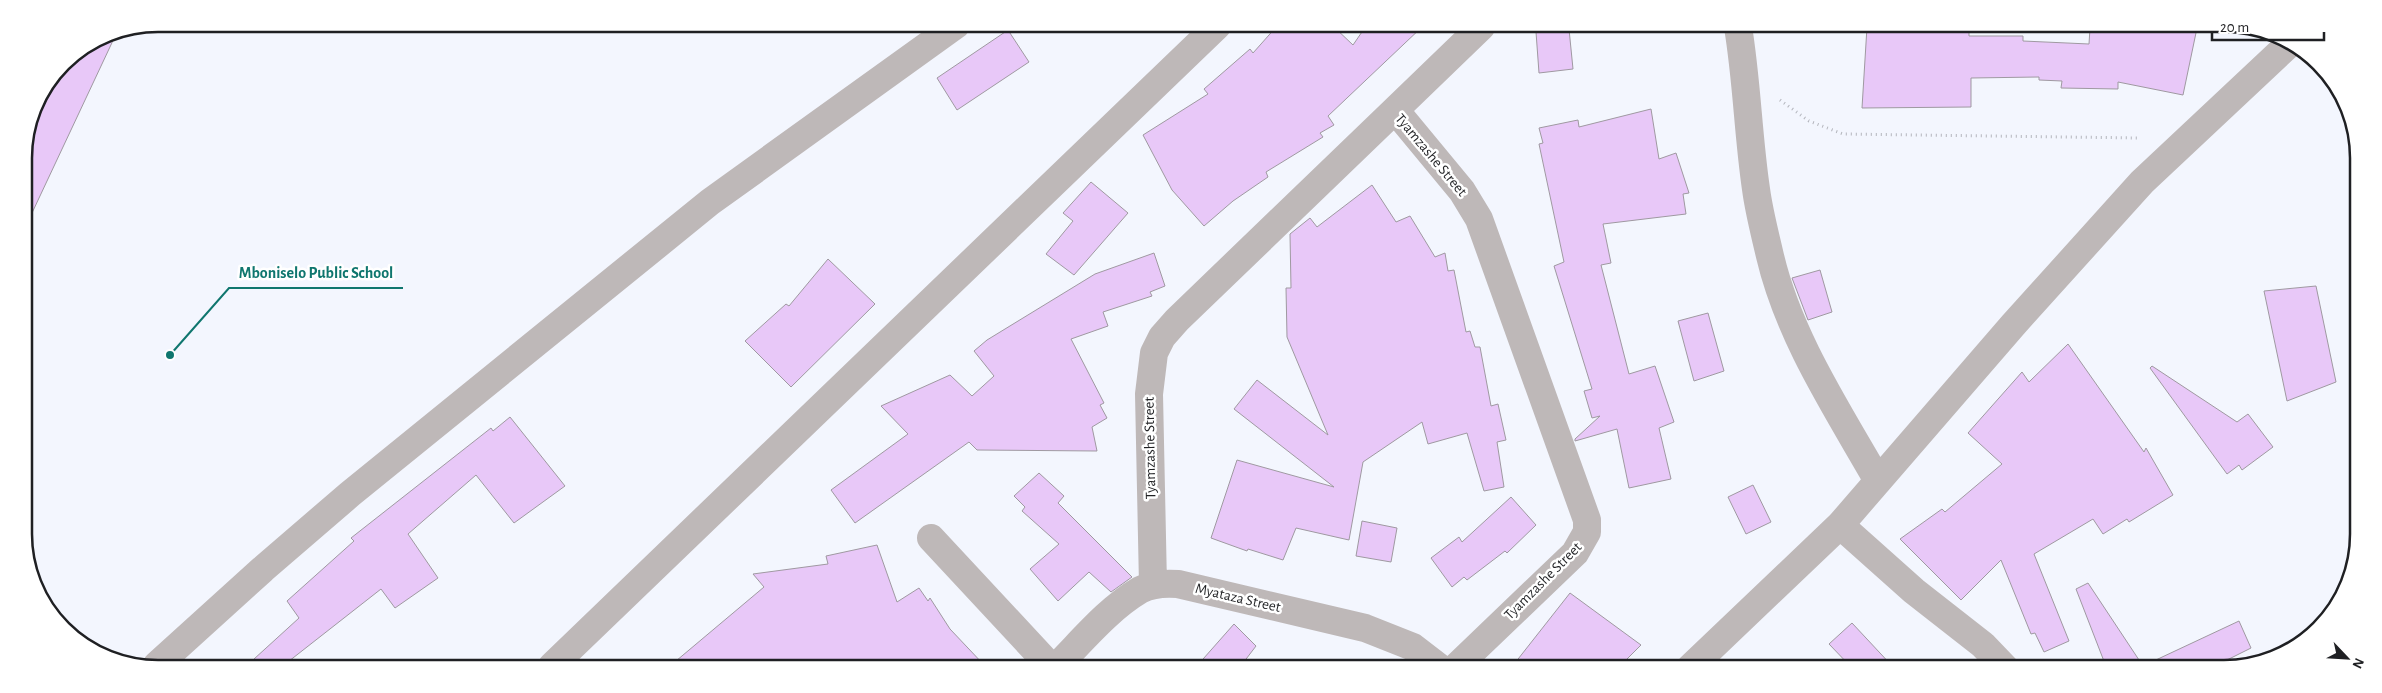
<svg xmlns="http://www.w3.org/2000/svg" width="2382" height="693" font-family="'Alegreya Sans',sans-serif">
	<rect width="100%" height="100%" fill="#f3f6fe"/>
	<path fill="#e8c8f8" stroke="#9f99a1" d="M 1277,26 L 1333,26 L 1353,45 L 1366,26 L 1423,26 L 1328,116 L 1334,125 L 1320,133 L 1323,137 L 1266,172 L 1268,177 L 1233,201 L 1204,226 L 1172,190 L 1143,135 L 1208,94 L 1204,89 L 1250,49 L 1253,53 Z
		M 1867,27 L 1969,28 L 1969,36 L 2023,36 L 2023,41 L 2089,44 L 2090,28 L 2197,28 L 2183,95 L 2118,82 L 2118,89 L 2061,88 L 2062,81 L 2039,80 L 2039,77 L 1971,78 L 1971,107 L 1862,108 Z
		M 1569,29 L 1573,69 L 1539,73 L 1536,32 Z
		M 1008,30 L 1029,62 L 957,110 L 937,78 Z
		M 117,32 L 24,230 L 24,150 L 34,106 L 63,63 L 107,34 Z
		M 1651,109 L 1659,159 L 1676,153 L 1689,193 L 1683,194 L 1686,214 L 1603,224 L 1611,263 L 1601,265 L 1629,374 L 1655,366 L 1674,422 L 1659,428 L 1671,479 L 1629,488 L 1617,429 L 1575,441 L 1575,439 L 1600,416 L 1592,418 L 1584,391 L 1592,389 L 1554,266 L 1564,262 L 1539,144 L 1543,143 L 1539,128 L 1578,120 L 1579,127 Z
		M 1091,182 L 1128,213 L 1074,275 L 1046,254 L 1073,221 L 1063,213 Z
		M 1372,185 L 1396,222 L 1410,216 L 1435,257 L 1445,253 L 1448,271 L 1454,270 L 1466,332 L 1470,331 L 1475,347 L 1480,347 L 1491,406 L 1498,404 L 1506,440 L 1497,442 L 1504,487 L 1484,491 L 1467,433 L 1428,444 L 1422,422 L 1363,462 L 1349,540 L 1296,528 L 1283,560 L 1248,549 L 1247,551 L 1211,538 L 1237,460 L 1334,487 L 1234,409 L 1257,380 L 1328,435 L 1287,337 L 1286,288 L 1291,288 L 1290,234 L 1310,218 L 1317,227 Z
		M 1154,253 L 1165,286 L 1150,292 L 1152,296 L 1103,312 L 1108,326 L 1071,339 L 1104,403 L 1100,405 L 1107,418 L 1092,427 L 1097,451 L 977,450 L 969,442 L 855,523 L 831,490 L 908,434 L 881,406 L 950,375 L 972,396 L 994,376 L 974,351 L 987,340 L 1095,274 Z
		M 828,259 L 875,304 L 791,387 L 745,341 L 786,304 L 789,306 Z
		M 1820,270 L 1832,312 L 1808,320 L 1792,278 Z
		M 2316,286 L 2336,382 L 2287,401 L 2264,291 Z
		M 1708,313 L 1724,371 L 1694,381 L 1678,321 Z
		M 2068,344 L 2144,452 L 2146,448 L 2173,495 L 2129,522 L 2127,519 L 2103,534 L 2093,519 L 2034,554 L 2069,641 L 2044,652 L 2035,633 L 2031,634 L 2001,560 L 1961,600 L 1900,539 L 1942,509 L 1945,512 L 2002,464 L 1968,433 L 2022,372 L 2029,382 Z
		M 2152,366 L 2237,422 L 2248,414 L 2273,447 L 2242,470 L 2239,465 L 2227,474 L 2150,368 Z
		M 510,417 L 565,486 L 514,523 L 476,475 L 408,534 L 438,578 L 395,608 L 381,589 L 284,665 L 259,665 L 254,659 L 299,618 L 287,601 L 354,541 L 351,538 L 491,428 L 493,431 Z
		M 1039,473 L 1064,496 L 1058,503 L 1132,577 L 1111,592 L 1089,572 L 1058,601 L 1030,569 L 1059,544 L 1022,511 L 1025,507 L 1014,496 Z
		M 1753,485 L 1771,522 L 1746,534 L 1728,497 Z
		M 1511,497 L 1536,525 L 1507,553 L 1505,551 L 1467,580 L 1464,577 L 1452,587 L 1431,558 L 1459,537 L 1462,542 Z
		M 1362,521 L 1397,528 L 1391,562 L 1356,556 Z
		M 877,545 L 897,602 L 919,588 L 928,601 L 930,598 L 950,629 L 985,666 L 670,666 L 764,587 L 753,574 L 828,564 L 826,556 Z
		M 2088,583 L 2143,666 L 2239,621 L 2251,648 L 2225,661 L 2227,669 L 2107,669 L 2076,589 Z
		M 1570,593 L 1641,645 L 1618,668 L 1511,668 Z
		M 1852,623 L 1894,668 L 1852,668 L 1829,644 Z
		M 1234,624 L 1256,646 L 1240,667 L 1196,667 Z"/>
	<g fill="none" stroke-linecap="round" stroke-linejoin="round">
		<path stroke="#b3b5bc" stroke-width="3" stroke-dasharray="1 4" stroke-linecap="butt" d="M 1780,100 L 1809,121 L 1843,134 L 2140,138"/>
		<path stroke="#beb8b8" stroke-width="28" d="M 1738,27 C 1747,81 1748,135 1756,189 C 1759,212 1765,234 1770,256 C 1789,337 1837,409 1878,481
			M 1395,110 L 1481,27
			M 1840,525 L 1914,591 L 1983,645 L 2006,669
			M 931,538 L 1051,667
			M 1153,585 L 1149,394 L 1154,353 L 1162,337 L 1177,320 L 1395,110 L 1462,191 L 1479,219 L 1587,520 L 1587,532 L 1575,553 L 1456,667
			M 157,665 L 263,569 L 350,494 L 710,202 L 956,25
			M 552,666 L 1217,26
			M 1056,667 C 1082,641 1108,609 1140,590 C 1151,584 1165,583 1178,584 L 1365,628 L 1413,647 L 1439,667
			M 1690,668 L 1840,525 L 2013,325 L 2142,182 L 2288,45"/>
	</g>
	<g text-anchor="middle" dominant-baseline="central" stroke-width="5" stroke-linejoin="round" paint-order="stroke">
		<g font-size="15" fill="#1f2023" stroke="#fff">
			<text transform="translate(1431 155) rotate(50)">Tyamzashe Street</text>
			<text transform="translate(1150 448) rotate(-91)">Tyamzashe Street</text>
			<text transform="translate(1543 581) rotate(-45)">Tyamzashe Street</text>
			<text transform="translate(1238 598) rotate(13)">Myataza Street</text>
		</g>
	</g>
	<path d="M0 0H2382V693H0ZM158 32H2224A126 126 0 0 1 2350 158V534A126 126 0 0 1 2224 660H158A126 126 0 0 1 32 534V158A126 126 0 0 1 158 32Z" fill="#fff" fill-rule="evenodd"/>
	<path fill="none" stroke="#1f2023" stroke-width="2.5" d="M158 32H2224A126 126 0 0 1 2350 158V534A126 126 0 0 1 2224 660H158A126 126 0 0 1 32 534V158A126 126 0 0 1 158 32Z"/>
	<path fill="none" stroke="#0f766e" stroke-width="2" d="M170 355L229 288H403"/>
	<circle fill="#0f766e" stroke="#fff" stroke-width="2" cx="170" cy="355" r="5"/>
	<g font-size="16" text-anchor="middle" font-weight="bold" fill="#0f766e" stroke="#fff" stroke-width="5" stroke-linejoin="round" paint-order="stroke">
		<text x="316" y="278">Mboniselo Public School</text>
	</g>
	<g transform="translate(2347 658) rotate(115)" stroke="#ffffff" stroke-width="4" paint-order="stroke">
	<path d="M0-4L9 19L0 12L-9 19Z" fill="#1f2023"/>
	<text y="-8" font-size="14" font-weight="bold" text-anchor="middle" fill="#1f2023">N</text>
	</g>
	<path d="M2212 32v8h112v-8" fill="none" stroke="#1f2023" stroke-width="2.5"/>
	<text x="2220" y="32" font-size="15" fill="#1f2023" stroke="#ffffff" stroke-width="4" paint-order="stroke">20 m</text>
</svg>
